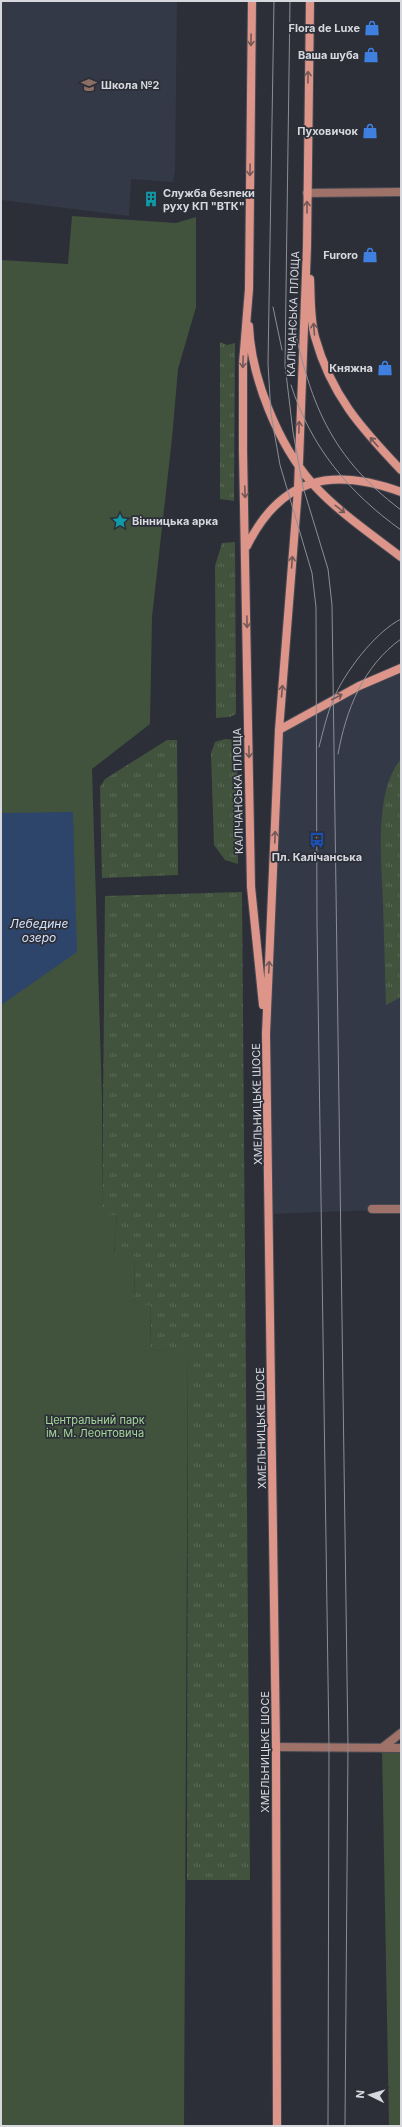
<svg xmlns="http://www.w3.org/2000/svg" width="402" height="2127" font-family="Inter,sans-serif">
	<defs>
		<pattern id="grass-tufts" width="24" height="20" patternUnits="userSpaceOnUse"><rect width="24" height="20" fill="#41533d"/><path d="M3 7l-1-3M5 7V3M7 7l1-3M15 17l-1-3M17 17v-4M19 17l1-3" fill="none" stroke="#5c6b59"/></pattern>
	</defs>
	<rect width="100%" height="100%" fill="#2c2f38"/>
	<path fill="#343947" d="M 1,1 L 177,1 L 175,170 L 173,182 L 131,179 L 129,216 L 1,200 Z
		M 401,668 L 401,1209 L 269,1214 L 266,1034 L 279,730 Z"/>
	<path fill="url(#grass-tufts)" d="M 220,342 L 227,345 L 235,343 L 234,501 L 220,499 Z
		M 235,542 L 236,714 L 230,717 L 216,718 L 215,566 L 222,543 Z
		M 225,739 L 237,740 L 238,864 L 225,860 L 214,845 L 211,753 L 215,742 Z
		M 167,740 L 177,740 L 178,875 L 102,878 L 100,787 L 105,779 Z
		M 401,759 L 401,997 L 386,1005 C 385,971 384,938 383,904 C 382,863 373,792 401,759 Z
		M 242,892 L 250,1880 L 187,1880 L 188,1352 L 150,1350 L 151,1305 L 134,1305 L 135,1257 L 114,1256 L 117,1215 L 102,1215 L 105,896 Z"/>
	<path fill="#41533d" d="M 72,216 L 176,223 L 196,217 L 196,307 L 178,369 L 172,438 L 152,617 L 150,724 L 92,769 L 102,1098 L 102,1215 L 117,1215 L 114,1255 L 135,1256 L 134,1305 L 151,1305 L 150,1350 L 188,1351 L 184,2126 L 1,2126 L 1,260 L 68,264 Z
		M 382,1748 L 401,1748 L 401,2126 L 389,2126 Z"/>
	<path fill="#2d456b" d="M 73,812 L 77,952 L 1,1005 L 1,813 Z"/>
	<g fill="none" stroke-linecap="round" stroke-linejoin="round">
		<defs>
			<path id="service" d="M 307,193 L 401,192
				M 372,1209 L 401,1209
				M 276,1747 L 401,1748
				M 382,1748 L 401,1733"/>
			<path id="secondary" d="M 252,1 L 249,289 L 243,363 L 243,451 L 251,887 L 263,1005
				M 310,279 C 311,298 310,319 315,337 C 331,395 361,428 401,470
				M 249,326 C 251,377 278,444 312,483 C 337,511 371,534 401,557
				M 247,546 C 281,477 332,467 401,492
				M 279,730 L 359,686 L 401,668
				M 277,2126 L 276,1747 L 266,1034 L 279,730 L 298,489 L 307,246 L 310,1"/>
		</defs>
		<use href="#service" stroke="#474a53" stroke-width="10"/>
		<use href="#secondary" stroke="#474a53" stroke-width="10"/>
		<use href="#service" stroke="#9e7169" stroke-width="8"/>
		<use href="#secondary" stroke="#dd9589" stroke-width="8"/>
		<path stroke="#8c8e96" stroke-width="1" d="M 274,1 L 268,364 L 271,414 L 280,465 L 312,573 L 316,607 L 317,923 L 329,1747 L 328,2126
			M 290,1 L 285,365 L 293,432 L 303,487 L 328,569 L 332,605 L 348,1747 L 345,2126
			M 289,304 C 308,394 324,452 401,510
			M 273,307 L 282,350
			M 291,385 C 311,447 348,492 401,530
			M 319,747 C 323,732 327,714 333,700 C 344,673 375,632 401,619
			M 338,754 C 346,710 363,666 401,639"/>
	</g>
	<defs><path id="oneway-shaft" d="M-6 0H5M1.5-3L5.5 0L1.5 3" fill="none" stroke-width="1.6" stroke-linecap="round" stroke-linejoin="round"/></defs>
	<g stroke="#735858">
		<use href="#oneway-shaft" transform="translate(251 40) rotate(91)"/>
		<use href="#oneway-shaft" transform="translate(308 77) rotate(-89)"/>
		<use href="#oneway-shaft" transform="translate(250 170) rotate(91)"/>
		<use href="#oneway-shaft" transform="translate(307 207) rotate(-90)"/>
		<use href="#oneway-shaft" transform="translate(314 329) rotate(-95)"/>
		<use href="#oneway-shaft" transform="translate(243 362) rotate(92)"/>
		<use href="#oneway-shaft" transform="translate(299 427) rotate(-88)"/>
		<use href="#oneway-shaft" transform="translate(374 442) rotate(-131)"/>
		<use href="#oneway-shaft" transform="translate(245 492) rotate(88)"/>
		<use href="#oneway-shaft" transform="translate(340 509) rotate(38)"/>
		<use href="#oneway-shaft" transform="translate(292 562) rotate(-86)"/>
		<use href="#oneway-shaft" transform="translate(247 622) rotate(89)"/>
		<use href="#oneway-shaft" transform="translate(282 691) rotate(-85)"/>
		<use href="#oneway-shaft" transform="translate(337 697) rotate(-27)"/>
		<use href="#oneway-shaft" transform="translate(249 752) rotate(89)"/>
		<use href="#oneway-shaft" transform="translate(275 837) rotate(-88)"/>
		<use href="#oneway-shaft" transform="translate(269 967) rotate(-88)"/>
	</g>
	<defs>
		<symbol id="shop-bare" viewBox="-9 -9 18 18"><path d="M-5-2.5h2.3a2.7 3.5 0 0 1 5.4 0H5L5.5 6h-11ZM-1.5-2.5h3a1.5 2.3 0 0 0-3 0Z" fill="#3f7fe0" stroke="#2c2f38" stroke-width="2.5" paint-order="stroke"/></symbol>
		<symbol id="school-bare" viewBox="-9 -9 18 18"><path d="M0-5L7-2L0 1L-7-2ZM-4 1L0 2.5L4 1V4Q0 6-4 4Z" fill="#8d6e63" stroke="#2c2f38" stroke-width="2.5" paint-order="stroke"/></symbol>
		<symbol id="building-bare" viewBox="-9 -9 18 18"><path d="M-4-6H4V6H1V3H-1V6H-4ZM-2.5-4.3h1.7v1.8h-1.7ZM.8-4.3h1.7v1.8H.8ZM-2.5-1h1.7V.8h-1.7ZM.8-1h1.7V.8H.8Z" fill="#0f9aa8" stroke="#2c2f38" stroke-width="2.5" paint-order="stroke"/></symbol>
		<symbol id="sight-bare" viewBox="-9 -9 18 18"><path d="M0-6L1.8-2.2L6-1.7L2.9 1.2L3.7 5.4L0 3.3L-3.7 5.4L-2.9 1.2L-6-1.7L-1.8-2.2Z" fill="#0f9aa8" stroke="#2c2f38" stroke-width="2.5" paint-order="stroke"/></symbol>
		<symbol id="bus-bare" viewBox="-9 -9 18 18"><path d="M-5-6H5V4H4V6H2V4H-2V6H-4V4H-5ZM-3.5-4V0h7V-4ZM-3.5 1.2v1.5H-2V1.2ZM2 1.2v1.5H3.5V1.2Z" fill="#1a4fb4" stroke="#2c2f38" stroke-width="2.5" paint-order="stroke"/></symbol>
	</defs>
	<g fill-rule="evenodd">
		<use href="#shop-bare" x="361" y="17" width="22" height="22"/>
		<use href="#shop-bare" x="360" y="44" width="22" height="22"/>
		<use href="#school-bare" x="78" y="74" width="22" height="22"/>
		<use href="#shop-bare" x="359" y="120" width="22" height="22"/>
		<use href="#building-bare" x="140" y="188" width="22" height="22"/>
		<use href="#shop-bare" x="359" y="244" width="22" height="22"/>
		<use href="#shop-bare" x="374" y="357" width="22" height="22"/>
		<use href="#sight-bare" x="109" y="510" width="22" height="22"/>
		<use href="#bus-bare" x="306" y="829" width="22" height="22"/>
	</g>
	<g text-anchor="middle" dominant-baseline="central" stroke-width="3.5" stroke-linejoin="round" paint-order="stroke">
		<g font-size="11" font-weight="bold" fill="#d6d8de" stroke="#2c2f38" text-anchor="end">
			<text x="360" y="28">Flora de Luxe</text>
			<text x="359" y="55">Ваша шуба</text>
			<text x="101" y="85" text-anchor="start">Школа №2</text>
			<text x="358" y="131">Пуховичок</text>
			<text x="163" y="193" text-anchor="start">Служба безпеки<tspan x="163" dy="13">руху КП "ВТК"</tspan></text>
			<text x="358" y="255">Furoro</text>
			<text x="373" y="368">Княжна</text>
			<text x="132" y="521" text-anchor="start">Вінницька арка</text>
			<text x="317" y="857" text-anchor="middle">Пл. Калічанська</text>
		</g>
		<g font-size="11" fill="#d6d8de" stroke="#2c2f38">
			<text transform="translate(293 314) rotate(-88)">КАЛІЧАНСЬКА ПЛОЩА</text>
			<text transform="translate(238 791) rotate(-91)">КАЛІЧАНСЬКА ПЛОЩА</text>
			<text transform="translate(257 1104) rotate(-91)">ХМЕЛЬНИЦЬКЕ ШОСЕ</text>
			<text transform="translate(261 1428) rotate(-91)">ХМЕЛЬНИЦЬКЕ ШОСЕ</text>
			<text transform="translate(265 1752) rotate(-90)">ХМЕЛЬНИЦЬКЕ ШОСЕ</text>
		</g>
		<g font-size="11" fill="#a4d697" stroke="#2c2f38">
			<text x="95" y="1420">Центральний парк<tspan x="95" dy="13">ім. М. Леонтовича</tspan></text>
		</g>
		<g font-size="12" font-style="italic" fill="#d2e3fd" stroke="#2c2f38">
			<text x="39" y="923">Лебедине<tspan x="39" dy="14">озеро</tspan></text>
		</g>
	</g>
	<rect width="402" height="2127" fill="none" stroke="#d6d8de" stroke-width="4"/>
	<g transform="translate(370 2095) rotate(275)" stroke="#2c2f38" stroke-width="3" paint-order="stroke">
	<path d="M0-3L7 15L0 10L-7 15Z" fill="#d6d8de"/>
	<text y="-6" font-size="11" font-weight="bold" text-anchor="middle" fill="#d6d8de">N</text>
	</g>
</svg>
